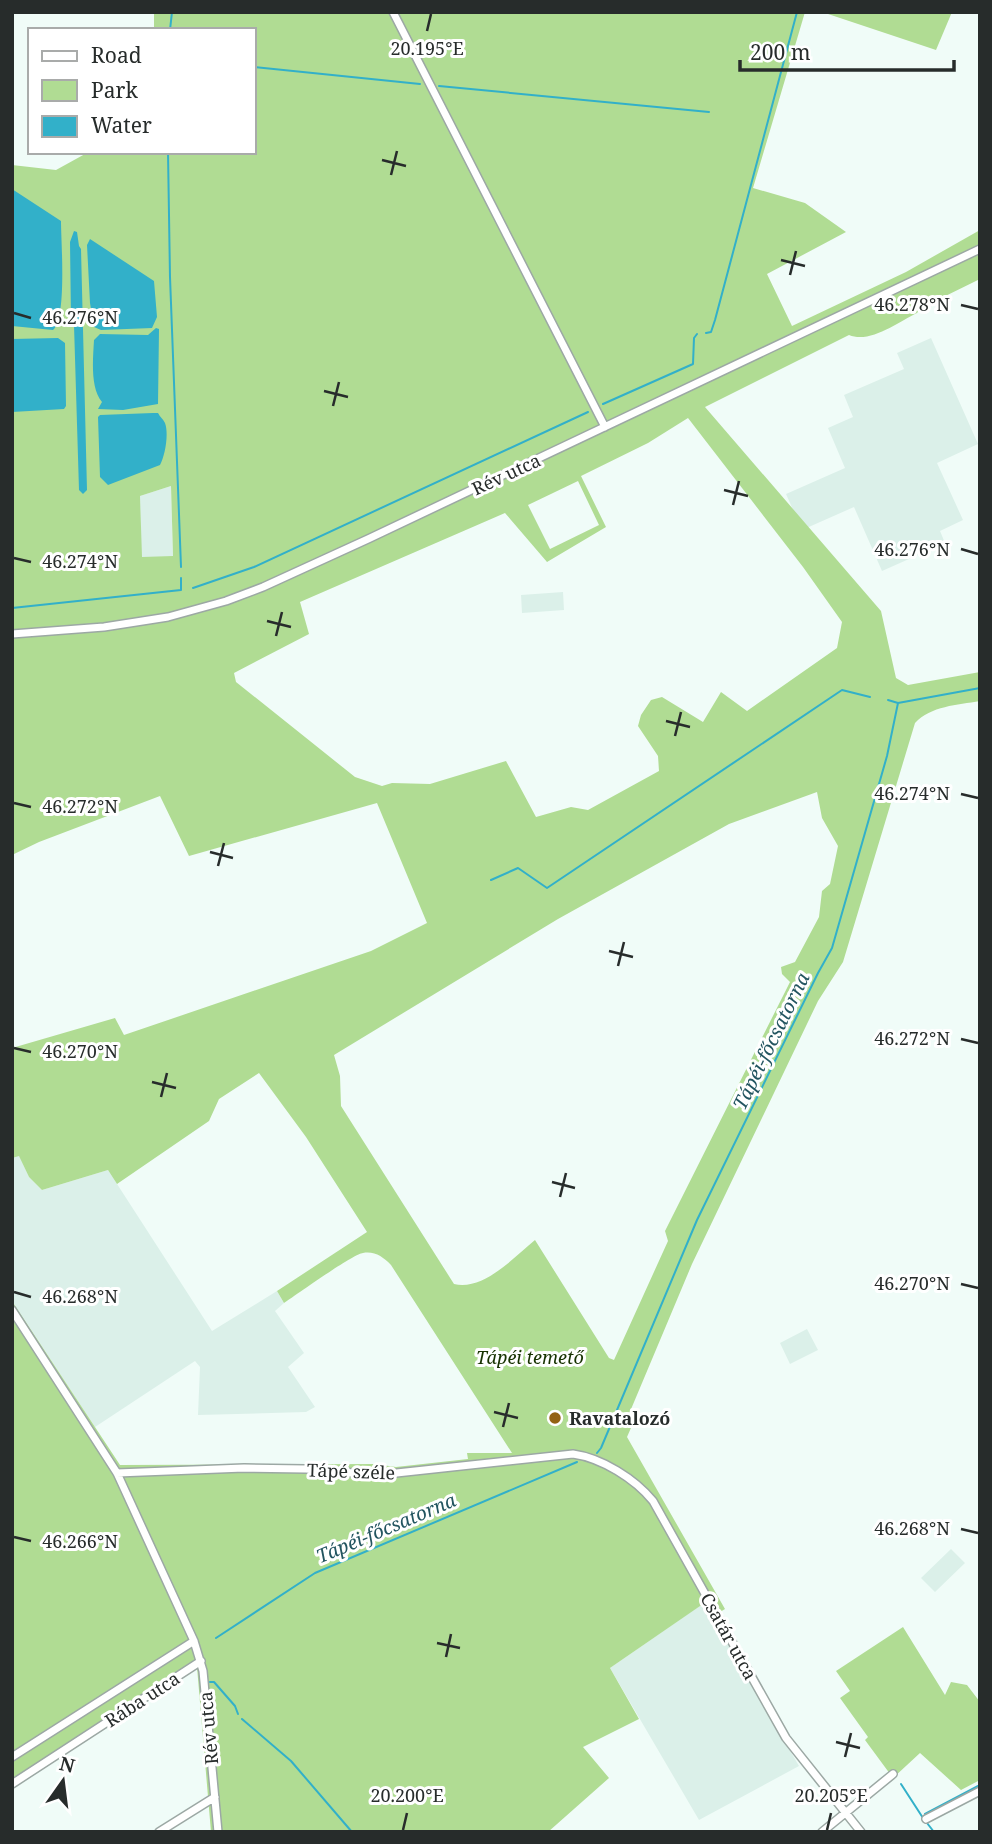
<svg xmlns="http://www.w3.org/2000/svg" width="992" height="1844" font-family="'Noto Serif',serif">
	<rect width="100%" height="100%" fill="#f0fcf8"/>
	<path fill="#dbf0e9" d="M 931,338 L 978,444 L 937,463 L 963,520 L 940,531 L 945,543 L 882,571 L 854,507 L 802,530 L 786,494 L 845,468 L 828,428 L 853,417 L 844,395 L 904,369 L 897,353 Z
		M 171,486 L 173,557 L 141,557 L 140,496 Z
		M 563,592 L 564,610 L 522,613 L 521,595 Z
		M 19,1155 L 29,1177 L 42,1190 L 108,1170 L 212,1331 L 277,1291 L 284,1303 L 275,1311 L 304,1353 L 288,1367 L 315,1407 L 306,1412 L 198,1415 L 200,1367 L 195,1361 L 95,1427 L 12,1301 L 12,1158 Z
		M 807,1329 L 818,1350 L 790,1364 L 780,1343 Z
		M 951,1549 L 965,1563 L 935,1592 L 921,1578 Z
		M 704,1603 L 799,1766 L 699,1820 L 610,1668 Z"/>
	<path fill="#b0dc93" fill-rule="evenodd" d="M 154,12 L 805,12 L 753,188 L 805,203 L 846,232 L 767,274 L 792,326 L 906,272 L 980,230 L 980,279 L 921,308 L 917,313 C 898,322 870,344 849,335 L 705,407 L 881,611 L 896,678 L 908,685 L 980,672 L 980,701 C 957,705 931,706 915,723 L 843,962 L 818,1001 L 692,1264 L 629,1414 L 634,1421 L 627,1437 L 725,1609 L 712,1617 L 703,1604 L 610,1668 L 639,1719 L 583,1747 L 609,1778 L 548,1832 L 211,1832 L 197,1667 L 12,1788 L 12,1301 L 120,1465 L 375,1464 L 396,1467 L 468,1459 L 467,1453 L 512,1453 L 391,1265 C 383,1257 375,1251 363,1253 C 353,1254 296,1295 284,1303 L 277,1291 L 367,1232 L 306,1137 L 259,1073 L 219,1099 L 209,1121 L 117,1184 L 108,1170 L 42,1190 L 29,1177 L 19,1156 L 12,1158 L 12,1048 L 115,1018 L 124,1035 L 371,951 L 427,923 L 377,803 L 189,856 L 160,796 L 39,842 L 12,855 L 12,165 L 56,170 L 85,154 L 101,152 L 254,152 L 254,30 L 154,30 ZM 688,418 L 803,567 L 842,622 L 837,648 L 747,711 L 721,692 L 703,722 L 662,697 L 651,700 L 641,715 L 638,726 L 658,756 L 659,771 L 588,810 L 571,807 L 536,817 L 506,761 L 430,784 L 392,783 L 382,786 L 355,777 L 236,682 L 234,673 L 309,634 L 300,602 L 505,513 L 547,562 L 606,527 L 581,476 L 648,443 ZM 578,481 L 599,525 L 550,549 L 528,505 ZM 171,486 L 173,556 L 142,557 L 140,496 ZM 817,792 L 822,818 L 838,846 L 830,884 L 822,891 L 819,917 L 795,962 L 781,967 L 782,974 L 790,982 L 665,1231 L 668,1241 L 614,1360 L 609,1358 L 535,1240 C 514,1257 484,1291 454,1284 L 341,1106 L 340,1076 L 334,1055 L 558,919 L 729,824 Z
		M 822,12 L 952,12 L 936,50 Z
		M 903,1627 L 945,1695 L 951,1682 L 967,1685 L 980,1702 L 980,1780 L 961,1790 L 920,1753 L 893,1778 L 865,1740 L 868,1737 L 840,1698 L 850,1691 L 836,1671 Z"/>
	<path fill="#32b0c9" d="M 12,189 L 61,221 C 61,241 67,319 53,330 L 12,326 Z
		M 74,231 L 77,232 L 79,246 L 81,249 L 87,490 L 83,494 L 79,490 L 74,325 L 71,319 L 70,242 Z
		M 90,239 L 154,281 L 157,317 L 152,328 L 101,330 L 94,327 L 90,303 L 87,245 Z
		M 156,328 L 159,329 L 158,404 L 123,410 L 98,409 L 102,402 C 90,388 93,359 94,340 L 100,334 L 148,335 Z
		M 58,338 L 65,343 L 66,406 L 64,409 L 12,412 L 12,339 Z
		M 153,413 L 158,413 C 160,417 163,419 165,423 C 169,434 165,456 160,465 L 108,485 L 100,477 L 98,417 L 100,415 Z"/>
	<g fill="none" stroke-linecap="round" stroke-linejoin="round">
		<path stroke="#32b0c9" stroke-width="2" d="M 170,30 L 172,12
			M 254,67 L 420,84
			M 439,86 L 709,112
			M 168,152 L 170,277 L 181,567
			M 706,333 L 711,332 L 715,320 L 797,12
			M 603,404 L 693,364 L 694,338 L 697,334
			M 193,588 L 254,567 L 588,412
			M 12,608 L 181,590 L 181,578
			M 888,700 L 898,703 L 980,688
			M 491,880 L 518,868 L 547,888 L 842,690 L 870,697
			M 597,1453 L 601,1448 L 697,1220 L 818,973 L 832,948 L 887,756 L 898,703
			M 216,1638 L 315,1573 L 577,1462
			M 210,1682 L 214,1682 L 235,1706 L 238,1714
			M 242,1719 L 291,1761 L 352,1832
			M 901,1784 L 923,1818
			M 925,1814 L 980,1785
			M 927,1823 L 934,1832"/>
		<defs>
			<path id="minor" d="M 393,12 L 605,427
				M 12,634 L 104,627 L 168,617 L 226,601 L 263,587 L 368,539 L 980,249
				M 12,1310 L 117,1473 L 194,1641 L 203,1671 L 218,1832
				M 117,1473 L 244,1468 L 306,1469 L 378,1475 L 573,1454 C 602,1458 635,1479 653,1501 L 786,1738 L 861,1832
				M 12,1757 L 194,1641
				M 12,1784 L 201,1661
				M 926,1819 L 980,1791
				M 159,1832 L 215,1797
				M 822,1832 L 893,1774"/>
		</defs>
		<use href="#minor" stroke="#9ca8a4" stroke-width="10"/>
		<use href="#minor" stroke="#fff" stroke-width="7"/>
	</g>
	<path fill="none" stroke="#272c2b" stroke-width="2.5" d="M 427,31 L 431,14M 382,160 L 406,166M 391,175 L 397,151M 781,260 L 805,266M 790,275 L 796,251M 961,305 L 978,309M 14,313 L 31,318M 324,391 L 348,397M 333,406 L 339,382M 724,490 L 748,496M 733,505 L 739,481M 961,549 L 978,554M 14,558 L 31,562M 267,621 L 291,627M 276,636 L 282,612M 666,721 L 690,727M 675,736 L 681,712M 961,794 L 978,798M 14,803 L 31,807M 210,852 L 233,858M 218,866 L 224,843M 609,951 L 633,957M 618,966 L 624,942M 961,1039 L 978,1043M 14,1048 L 31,1052M 152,1082 L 176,1088M 161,1097 L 167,1073M 552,1182 L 575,1188M 560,1197 L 566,1173M 961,1284 L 978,1288M 14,1292 L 31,1297M 494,1412 L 518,1418M 503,1427 L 509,1403M 961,1529 L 978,1533M 14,1537 L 31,1541M 437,1643 L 460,1648M 446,1657 L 451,1634M 836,1742 L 860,1748M 845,1757 L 851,1733M 403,1830 L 407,1813M 827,1830 L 831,1813"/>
	<circle fill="#936212" stroke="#fff" stroke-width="2.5" cx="555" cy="1418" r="7"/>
	<g text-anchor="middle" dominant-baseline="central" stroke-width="6" stroke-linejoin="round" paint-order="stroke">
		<g font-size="18" fill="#272c2b" stroke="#fff">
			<text transform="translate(506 474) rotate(-25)">Rév utca</text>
			<text transform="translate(351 1471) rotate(2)">Tápé széle</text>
			<text transform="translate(729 1636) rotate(61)">Csatár utca</text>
			<text transform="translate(142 1699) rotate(-33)">Rába utca</text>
			<text transform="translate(208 1728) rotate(-95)">Rév utca</text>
		</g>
		<g font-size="18" font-style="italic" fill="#173200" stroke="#fff">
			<text x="530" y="1357">Tápéi temető</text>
		</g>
		<g font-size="18" font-weight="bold" fill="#272c2b" stroke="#fff" text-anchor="start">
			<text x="569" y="1418">Ravatalozó</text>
		</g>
		<g font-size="19" font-style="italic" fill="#235560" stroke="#fff">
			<text transform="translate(771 1041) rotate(-64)">Tápéi-főcsatorna</text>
			<text transform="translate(386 1528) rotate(-23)">Tápéi-főcsatorna</text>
		</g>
	</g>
	<g font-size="18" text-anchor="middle" fill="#272c2b" stroke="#fff" stroke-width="6" stroke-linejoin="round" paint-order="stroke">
		<text x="427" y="55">20.195°E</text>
		<text x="912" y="311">46.278°N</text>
		<text x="80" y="324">46.276°N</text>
		<text x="912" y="556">46.276°N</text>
		<text x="80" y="568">46.274°N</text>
		<text x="912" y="800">46.274°N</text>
		<text x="80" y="813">46.272°N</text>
		<text x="912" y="1045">46.272°N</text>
		<text x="80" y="1058">46.270°N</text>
		<text x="912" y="1290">46.270°N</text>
		<text x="80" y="1303">46.268°N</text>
		<text x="912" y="1535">46.268°N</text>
		<text x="80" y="1548">46.266°N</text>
		<text x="407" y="1802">20.200°E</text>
		<text x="831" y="1802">20.205°E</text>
	</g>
	<rect width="992" height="1844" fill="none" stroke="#272c2b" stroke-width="28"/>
	<rect x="28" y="28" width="228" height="126" fill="#ffffff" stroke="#a9abaa" stroke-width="2"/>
	<rect x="42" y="51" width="35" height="10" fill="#ffffff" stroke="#a9abaa" stroke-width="2"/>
	<text x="91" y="63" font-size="21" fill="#272c2b">Road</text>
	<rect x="42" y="80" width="35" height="21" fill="#b0dc93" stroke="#a9abaa" stroke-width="2"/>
	<text x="91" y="98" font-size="21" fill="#272c2b">Park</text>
	<rect x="42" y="116" width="35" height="21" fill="#32b0c9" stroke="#a9abaa" stroke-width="2"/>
	<text x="91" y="133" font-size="21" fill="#272c2b">Water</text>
	<g transform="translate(63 1781) rotate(14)" stroke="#ffffff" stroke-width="5" paint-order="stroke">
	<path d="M0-5L12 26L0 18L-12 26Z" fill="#272c2b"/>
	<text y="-10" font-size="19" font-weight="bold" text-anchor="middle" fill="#272c2b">N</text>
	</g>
	<path d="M740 60v10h214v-10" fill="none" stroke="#272c2b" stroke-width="3.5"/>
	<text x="750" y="60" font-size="21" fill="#272c2b" stroke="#ffffff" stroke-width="5" paint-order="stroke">200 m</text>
</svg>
